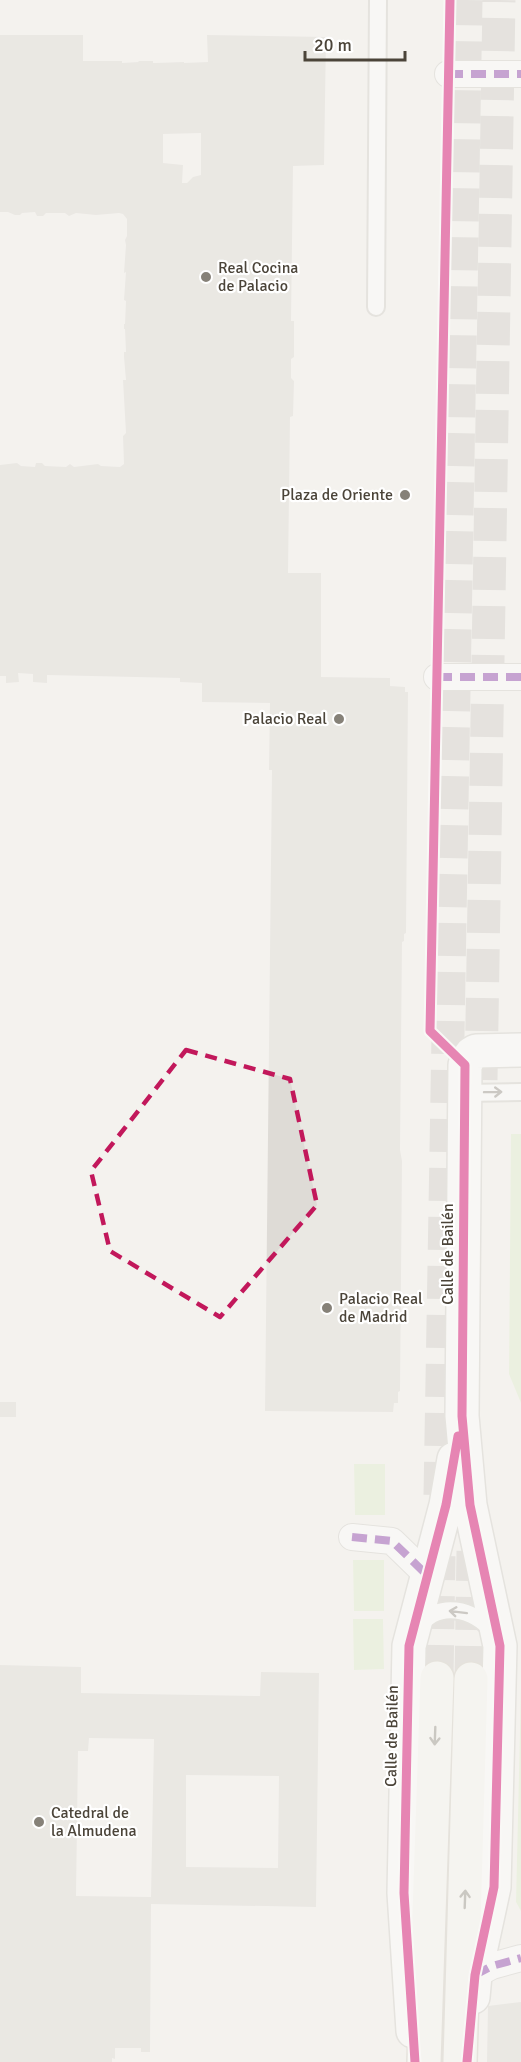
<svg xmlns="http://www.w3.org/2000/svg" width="521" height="2062" font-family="Signika,sans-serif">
	<rect width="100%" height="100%" fill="#f4f2ee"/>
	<path fill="#e1eecf" d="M 511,1134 L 521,1134 L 521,1403 L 509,1374 Z
		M 354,1464 L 385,1464 L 385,1515 L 355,1515 Z
		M 353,1560 L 384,1560 L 384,1611 L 354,1611 Z
		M 353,1619 L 383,1619 L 384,1669 L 354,1670 Z
		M 521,1687 L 521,1911 L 516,1902 Z"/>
	<path fill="#dedbd6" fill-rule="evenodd" d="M 0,35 L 83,35 L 83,61 L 122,61 L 122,63 L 139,62 L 138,61 L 153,61 L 153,63 L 156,63 L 184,62 L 184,63 L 208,62 L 207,35 L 326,37 L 324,165 L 293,166 L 291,321 L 294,321 L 294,357 L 291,359 L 291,378 L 294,381 L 293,416 L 290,417 L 288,573 L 321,573 L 321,677 L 390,678 L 390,686 L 405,687 L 405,692 L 408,692 L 406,933 L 404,934 L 404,941 L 402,942 L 400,1150 L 402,1161 L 400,1391 L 398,1392 L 398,1403 L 394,1403 L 393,1412 L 265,1411 L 272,770 L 269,770 L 270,703 L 202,702 L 202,683 L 180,682 L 180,678 L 47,675 L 47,683 L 33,682 L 33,674 L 18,673 L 19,682 L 6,683 L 6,676 L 0,676 L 0,465 L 17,463 L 21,466 L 35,467 L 36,463 L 42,463 L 45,466 L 66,467 L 70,464 L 74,467 L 98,464 L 101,466 L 120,467 L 124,464 L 123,436 L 126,433 L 123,380 L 126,380 L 124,357 L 124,352 L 126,352 L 125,329 L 124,329 L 124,324 L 125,324 L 126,301 L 124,300 L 126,272 L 124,273 L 126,245 L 125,240 L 127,236 L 127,219 L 123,214 L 119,213 L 96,215 L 76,213 L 69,216 L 65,213 L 46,213 L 43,216 L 37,216 L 35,212 L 22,213 L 20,215 L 15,215 L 8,212 L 0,212 ZM 201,133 L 201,175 L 193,177 L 187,183 L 182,183 L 183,165 L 163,163 L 163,134 Z
		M 0,1402 L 16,1402 L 16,1417 L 0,1417 Z
		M 0,1665 L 81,1667 L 81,1693 L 260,1696 L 261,1672 L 319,1673 L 316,1907 L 151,1904 L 150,2052 L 141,2052 L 141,2048 L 115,2048 L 115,2059 L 112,2058 L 112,2062 L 0,2062 ZM 89,1738 L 154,1739 L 151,1897 L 76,1896 L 78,1751 L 88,1751 ZM 186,1775 L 279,1776 L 278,1868 L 186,1867 Z
		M 521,2002 L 521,2062 L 487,2062 L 488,2006 Z"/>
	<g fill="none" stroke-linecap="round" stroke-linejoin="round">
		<path stroke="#d2cfca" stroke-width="33" stroke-dasharray="33 16" stroke-linecap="butt" d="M 481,1080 L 499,0
			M 440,1495 L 466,0
			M 437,1678 L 439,1556
			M 471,1679 L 473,1551"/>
		<defs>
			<path id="service" d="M 376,307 L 378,0
				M 464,1093 L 521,1092
				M 418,1628 C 438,1599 474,1609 493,1632"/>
			<path id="pedestrian" d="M 448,74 L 521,74
				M 437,677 L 521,677
				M 352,1537 L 392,1541 L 427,1575
				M 475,1975 L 492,1966 L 521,1958"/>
			<path id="minor" d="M 473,1997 L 475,1975 L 494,1887 L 500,1646 L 470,1505 L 462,1416 L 465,1065 L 471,1054 L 476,1051 L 521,1050
				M 413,2031 L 404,1893 L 409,1646 L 446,1505 L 454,1459"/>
			<path id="secondary" d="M 424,2062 L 437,1678
				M 460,2062 L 471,1679"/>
		</defs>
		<use href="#service" stroke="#d2d0cb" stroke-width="20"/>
		<use href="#pedestrian" stroke="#d2d0cb" stroke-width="28"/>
		<use href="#minor" stroke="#d2d0cb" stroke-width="36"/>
		<use href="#secondary" stroke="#d3cfc5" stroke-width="36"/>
		<use href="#service" stroke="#fdfdfc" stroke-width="16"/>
		<use href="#pedestrian" stroke="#fdfdfc" stroke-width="26"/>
		<use href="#minor" stroke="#fdfdfc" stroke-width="33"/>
		<use href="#secondary" stroke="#f7f6f1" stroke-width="33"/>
		<path stroke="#8e44ad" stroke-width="8" stroke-dasharray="15 8" stroke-linecap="butt" d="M 448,74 L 521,74
			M 437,677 L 521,677
			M 352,1537 L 392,1541 L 427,1575
			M 475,1975 L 492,1966 L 521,1958"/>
		<defs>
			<path id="cycleway" d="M 450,0 L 430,1031 L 465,1065 L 462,1416 L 470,1505 L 500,1646 L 494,1887 L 475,1975 L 467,2062
				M 415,2062 L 404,1893 L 409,1646 L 446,1505 L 458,1436"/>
		</defs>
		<use href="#cycleway" stroke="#fff" stroke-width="13"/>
		<use href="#cycleway" stroke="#d6006c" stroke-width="9"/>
	</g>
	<defs><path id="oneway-shaft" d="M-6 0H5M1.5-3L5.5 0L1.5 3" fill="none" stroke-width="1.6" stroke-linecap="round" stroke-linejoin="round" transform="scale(1.5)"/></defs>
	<g stroke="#9b9791">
		<use href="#oneway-shaft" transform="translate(493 1092) rotate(-1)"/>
		<use href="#oneway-shaft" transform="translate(458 1612) rotate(-173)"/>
	</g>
	<g stroke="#98948c">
		<use href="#oneway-shaft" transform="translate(435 1736) rotate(92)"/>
		<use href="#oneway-shaft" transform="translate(465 1899) rotate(-88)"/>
	</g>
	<path d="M0 0H521V2062H0ZM 186,1050 L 290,1079 L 317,1205 L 220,1317 L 110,1251 L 91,1171 Z" fill="#f4f2ee" fill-opacity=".55" fill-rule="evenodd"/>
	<path fill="none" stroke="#c2185b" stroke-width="4.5" stroke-dasharray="12 8" stroke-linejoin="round" d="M 186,1050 L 290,1079 L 317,1205 L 220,1317 L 110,1251 L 91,1171 Z"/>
	<g fill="#868178" stroke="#fff" stroke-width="2">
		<circle cx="206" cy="277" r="6"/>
		<circle cx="405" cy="495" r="6"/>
		<circle cx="339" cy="719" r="6"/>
		<circle cx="327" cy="1308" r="6"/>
		<circle cx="39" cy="1822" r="6"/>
	</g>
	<g text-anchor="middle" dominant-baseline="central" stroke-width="4.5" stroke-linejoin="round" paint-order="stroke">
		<g font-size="16" fill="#4b4439" stroke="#fff" text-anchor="start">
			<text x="218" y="268">Real Cocina<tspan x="218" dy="18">de Palacio</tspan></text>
			<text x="393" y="495" text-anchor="end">Plaza de Oriente</text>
			<text x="327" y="719" text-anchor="end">Palacio Real</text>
			<text x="339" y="1299">Palacio Real<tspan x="339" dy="18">de Madrid</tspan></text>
			<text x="51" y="1813">Catedral de<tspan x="51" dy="18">la Almudena</tspan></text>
		</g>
		<g font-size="16" fill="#4b4439" stroke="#fff">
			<text transform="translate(448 1254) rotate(-90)">Calle de Bailén</text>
			<text transform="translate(392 1736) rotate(-89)">Calle de Bailén</text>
		</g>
	</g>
	<path d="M305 51v9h100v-9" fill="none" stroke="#4b4439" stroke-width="3"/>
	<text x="314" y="51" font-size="18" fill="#4b4439" stroke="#ffffff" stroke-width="4.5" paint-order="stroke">20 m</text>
</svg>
